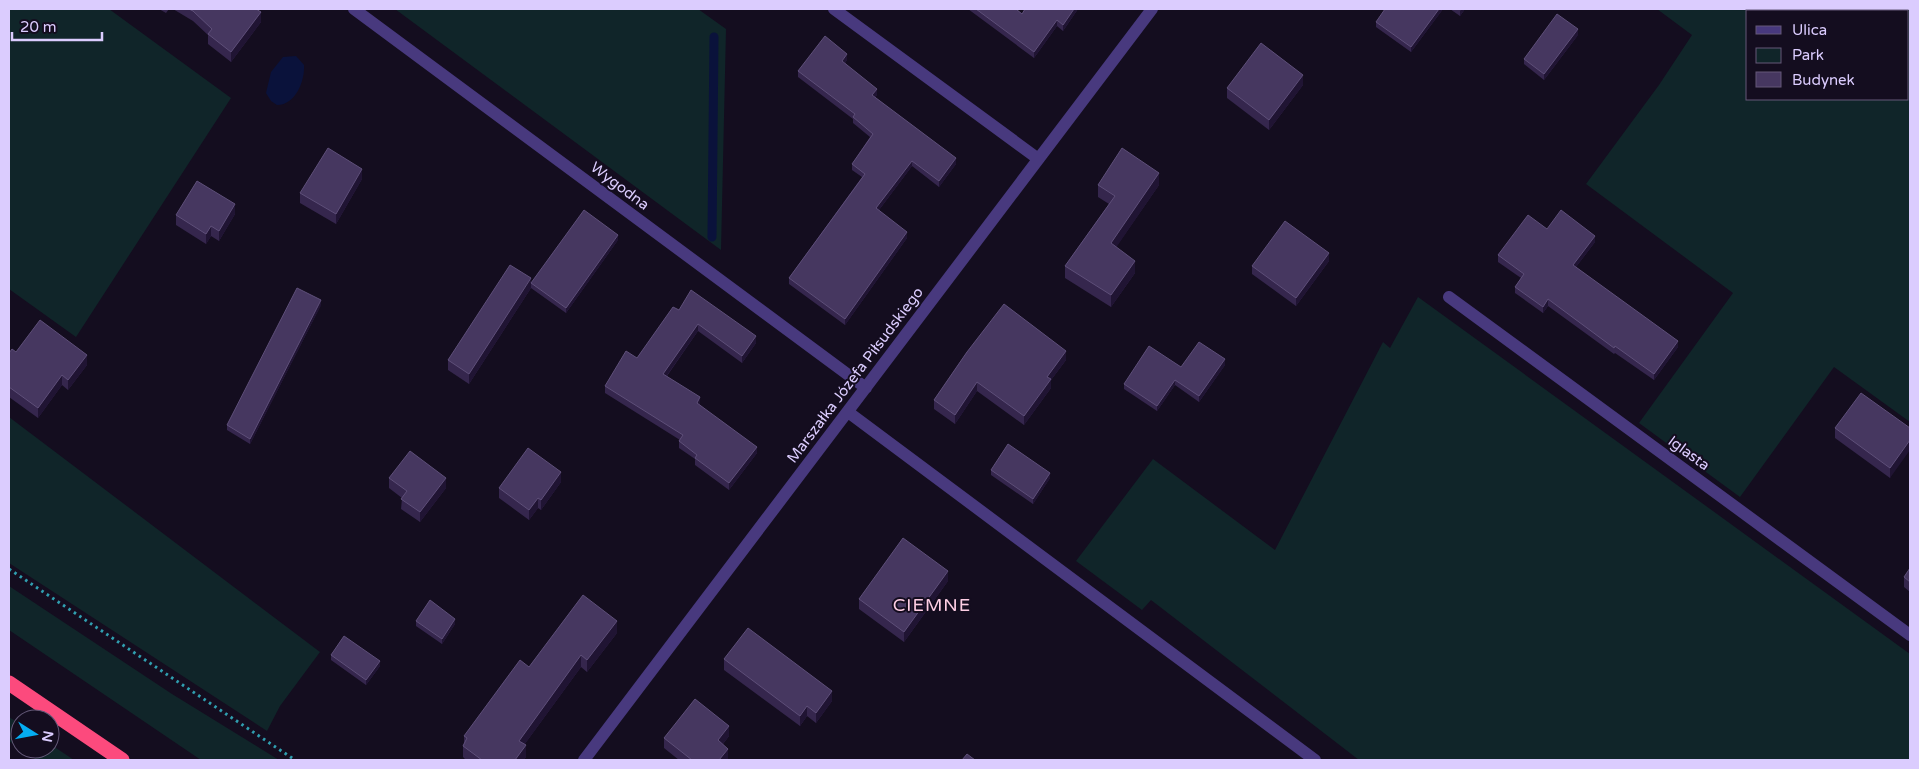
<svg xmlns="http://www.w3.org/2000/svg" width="1919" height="769" font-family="'Varela Round',sans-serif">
	<rect width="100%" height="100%" fill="#140d1f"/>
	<path fill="#102529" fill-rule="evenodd" d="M 9,9 L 109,9 L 231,98 L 76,337 L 9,289 Z
		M 395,9 L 698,9 L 726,29 L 721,250 Z
		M 1657,9 L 1910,9 L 1910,422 L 1834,367 L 1740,497 L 1639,423 L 1733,293 L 1586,184 L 1659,85 L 1692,35 ZM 1748,11 L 1908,11 L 1908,99 L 1748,99 Z
		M 1418,297 L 1910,654 L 1910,760 L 1359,760 L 1151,600 L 1142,610 L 1076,561 L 1153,459 L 1275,550 L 1383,342 L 1390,348 Z
		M 9,417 L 320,652 L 280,706 L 267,731 L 9,563 Z
		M 9,586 L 172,694 L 279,760 L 201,760 L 9,630 Z
		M 9,717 L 20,724 L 20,749 L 9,741 Z
		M 50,744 L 74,760 L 37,760 L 20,749 L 50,749 Z"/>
	<path fill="#0a123b" d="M 296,56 L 304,65 C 305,80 296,105 277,105 L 271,101 L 266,93 L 271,72 L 283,57 Z"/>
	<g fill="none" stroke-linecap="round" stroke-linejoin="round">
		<path stroke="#0a123b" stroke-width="9" d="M 712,237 L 714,37"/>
		<path stroke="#309eaf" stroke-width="3" stroke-dasharray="2.5 4" stroke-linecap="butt" d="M 9,569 L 295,760"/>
		<path stroke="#48397e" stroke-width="12" d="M 354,9 L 866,388
			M 834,9 L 1037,158
			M 1449,297 L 1910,635
			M 848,412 L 1315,760
			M 584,760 L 1152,9"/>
		<path stroke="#fc4a7d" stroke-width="15" d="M 9,683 L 122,760"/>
	</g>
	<path fill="#35264d" d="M 159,9 L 169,9 L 166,13 Z
		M 173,9 L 256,9 L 261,22 L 231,62 L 208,44 L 208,35 L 193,21 Z
		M 968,9 L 1016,9 L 1022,14 L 1025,9 L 1078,9 L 1063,31 L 1057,26 L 1034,58 Z
		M 1443,9 L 1411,52 L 1376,27 L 1376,22 Z
		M 1450,9 L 1465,9 L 1460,16 Z
		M 1578,35 L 1544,80 L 1524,64 L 1524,59 Z
		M 847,60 L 845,63 L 877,95 L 875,97 L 956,164 L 939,187 L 912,166 L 879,210 L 907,238 L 845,325 L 789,284 L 789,278 L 862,177 L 852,170 L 852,164 L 870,137 L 853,123 L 853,119 L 798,77 L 798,71 Z
		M 1303,85 L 1269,130 L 1227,98 L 1227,88 Z
		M 362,179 L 336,224 L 300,203 L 300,193 Z
		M 1098,185 L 1159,185 L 1116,247 L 1135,273 L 1111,307 L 1065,278 L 1065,266 L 1109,204 L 1098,197 Z
		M 235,214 L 219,241 L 211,236 L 206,244 L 176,225 L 176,215 Z
		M 1547,229 L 1595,242 L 1576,267 L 1678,347 L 1654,380 L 1615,353 L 1614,354 L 1548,306 L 1543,313 L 1515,293 L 1515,287 L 1521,278 L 1498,262 L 1498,255 Z
		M 618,240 L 566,313 L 531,288 L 469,384 L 448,370 L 448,360 L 531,283 Z
		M 1329,261 L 1296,306 L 1252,274 L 1252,266 Z
		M 321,305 L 250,444 L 227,430 L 227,425 Z
		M 679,310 L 756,343 L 742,363 L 698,331 L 667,376 L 700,404 L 700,405 L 757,453 L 729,490 L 695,465 L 695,459 L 679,448 L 679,441 L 680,440 L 605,393 L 605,386 L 637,358 Z
		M 16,352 L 87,365 L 68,390 L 62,385 L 38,418 L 9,397 L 9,353 Z
		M 967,352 L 1066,360 L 1051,380 L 1051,388 L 1024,425 L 977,391 L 955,424 L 934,409 L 934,400 Z
		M 1225,365 L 1199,402 L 1175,385 L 1157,411 L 1124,389 L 1124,384 Z
		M 1835,428 L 1910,428 L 1890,478 L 1835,438 Z
		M 991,470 L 1050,478 L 1033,504 L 991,475 Z
		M 389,478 L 446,488 L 420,522 L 401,509 L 402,498 L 389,488 Z
		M 561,482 L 541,510 L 538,508 L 529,520 L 499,498 L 499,488 Z
		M 1910,568 L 1910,592 L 1904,587 L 1904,577 Z
		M 948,581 L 904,642 L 859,609 L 859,599 Z
		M 416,621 L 455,624 L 442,644 L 416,626 Z
		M 617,633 L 587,672 L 581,667 L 524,745 L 526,757 L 523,760 L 466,760 L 463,757 L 463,746 L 464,743 L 464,736 L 529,667 Z
		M 331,655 L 380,666 L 366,685 L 331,660 Z
		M 724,659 L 832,701 L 816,723 L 807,716 L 800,726 L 724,670 Z
		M 729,736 L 723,744 L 728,759 L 727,760 L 679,760 L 664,748 L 664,738 Z"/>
	<path fill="#201433" d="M 1074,9 L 1078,9 L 1063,31 L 1063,25 Z
		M 1439,9 L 1443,9 L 1411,52 L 1411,47 Z
		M 1462,9 L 1465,9 L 1460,16 L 1460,11 Z
		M 261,12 L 261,22 L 231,62 L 231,52 Z
		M 1057,20 L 1057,26 L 1034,58 L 1034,52 Z
		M 1578,29 L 1578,35 L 1544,80 L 1544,74 Z
		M 847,54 L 847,60 L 842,67 L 842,61 Z
		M 1303,75 L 1303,85 L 1269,130 L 1269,120 Z
		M 877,89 L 877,95 L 872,101 L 872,95 Z
		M 956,158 L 956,164 L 939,187 L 939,181 Z
		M 912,161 L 912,166 L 876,214 L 876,208 Z
		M 362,169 L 362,179 L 336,224 L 336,214 Z
		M 1159,173 L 1159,185 L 1111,255 L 1111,243 Z
		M 235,204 L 235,214 L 219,241 L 219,231 Z
		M 211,226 L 211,236 L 206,244 L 206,234 Z
		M 907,232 L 907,238 L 845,325 L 845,319 Z
		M 618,235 L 618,240 L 566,313 L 566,308 Z
		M 1595,236 L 1595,242 L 1573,271 L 1573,265 Z
		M 1329,253 L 1329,261 L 1296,306 L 1296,298 Z
		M 1135,261 L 1135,273 L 1111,307 L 1111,295 Z
		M 531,278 L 531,288 L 469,384 L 469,374 Z
		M 1548,299 L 1548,306 L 1543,313 L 1543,307 Z
		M 321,300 L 321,305 L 250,444 L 250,439 Z
		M 698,324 L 698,331 L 663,381 L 663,374 Z
		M 756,336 L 756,343 L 742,363 L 742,356 Z
		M 1678,341 L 1678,347 L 1654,380 L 1654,374 Z
		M 1066,351 L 1066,360 L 1051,380 L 1051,388 L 1024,425 L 1024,416 L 1047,377 Z
		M 87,355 L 87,365 L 68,390 L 68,380 Z
		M 1225,359 L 1225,365 L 1199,402 L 1199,396 Z
		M 62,375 L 62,385 L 38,418 L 38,408 Z
		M 1175,380 L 1175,385 L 1157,411 L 1157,406 Z
		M 977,382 L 977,391 L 955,424 L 955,415 Z
		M 700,397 L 700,404 L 697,410 L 697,403 Z
		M 1910,440 L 1910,450 L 1890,478 L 1890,468 Z
		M 757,447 L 757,453 L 729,490 L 729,483 Z
		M 561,472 L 561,482 L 541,510 L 541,500 Z
		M 1050,473 L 1050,478 L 1033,504 L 1033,499 Z
		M 446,478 L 446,488 L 420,522 L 420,512 Z
		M 538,498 L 538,508 L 529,520 L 529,510 Z
		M 948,571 L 948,581 L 904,642 L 904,632 Z
		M 455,619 L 455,624 L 442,644 L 442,639 Z
		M 617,621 L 617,633 L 587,672 L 587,660 Z
		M 581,655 L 581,667 L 519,752 L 519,741 Z
		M 380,661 L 380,666 L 366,685 L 366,680 Z
		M 832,691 L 832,701 L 816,723 L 816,713 Z
		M 807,706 L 807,716 L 800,726 L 800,716 Z
		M 729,726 L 729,736 L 718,750 L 718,740 Z
		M 526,745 L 526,757 L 523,760 L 515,760 Z
		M 728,749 L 728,759 L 727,760 L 719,760 Z"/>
	<path fill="#463760" stroke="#5e4f79" d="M 189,9 L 256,9 L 261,12 L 231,52 L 208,34 L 212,29 L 193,11 Z
		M 976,9 L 1016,9 L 1022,14 L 1025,9 L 1074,9 L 1063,25 L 1057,20 L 1034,52 Z
		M 1385,9 L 1439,9 L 1411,47 L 1376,22 Z
		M 1557,14 L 1578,29 L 1544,74 L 1524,59 Z
		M 825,36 L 847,54 L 842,61 L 877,89 L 872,95 L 956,158 L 939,181 L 912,161 L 876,208 L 907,232 L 845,319 L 789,278 L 865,174 L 852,164 L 873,134 L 853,117 L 855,114 L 798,71 Z
		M 1261,43 L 1303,75 L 1269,120 L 1227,88 Z
		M 328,148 L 362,169 L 336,214 L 300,193 Z
		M 1122,148 L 1159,173 L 1111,243 L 1135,261 L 1111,295 L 1065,266 L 1115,196 L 1098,185 Z
		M 197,181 L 235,204 L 219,231 L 211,226 L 206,234 L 176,215 Z
		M 584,210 L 618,235 L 566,308 L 531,283 Z
		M 1561,210 L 1595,236 L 1573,265 L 1678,341 L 1654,374 L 1615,346 L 1614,348 L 1548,299 L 1543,307 L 1515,287 L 1524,274 L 1498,255 L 1528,215 L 1547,229 Z
		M 1285,221 L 1329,253 L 1296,298 L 1252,266 Z
		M 510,265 L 531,278 L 469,374 L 448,360 Z
		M 297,288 L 321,300 L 250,439 L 227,425 Z
		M 691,290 L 756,336 L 742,356 L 698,324 L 663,374 L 700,397 L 697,403 L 757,447 L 729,483 L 695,458 L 697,455 L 679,441 L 683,435 L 605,386 L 626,351 L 637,358 L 673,307 L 679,310 Z
		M 1004,304 L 1066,351 L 1047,377 L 1051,379 L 1024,416 L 977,382 L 955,415 L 934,400 L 967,352 Z
		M 40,320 L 87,355 L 68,380 L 62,375 L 38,408 L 9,387 L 9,353 L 12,349 L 16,352 Z
		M 1199,342 L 1225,359 L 1199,396 L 1175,380 L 1157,406 L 1124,384 L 1149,346 L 1181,367 Z
		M 1861,393 L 1910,428 L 1910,440 L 1890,468 L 1835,428 Z
		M 1008,444 L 1050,473 L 1033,499 L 991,470 Z
		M 528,448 L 561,472 L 541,500 L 538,498 L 529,510 L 499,488 Z
		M 410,451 L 446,478 L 420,512 L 401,499 L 407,491 L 389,478 Z
		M 903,538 L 948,571 L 904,632 L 859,599 Z
		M 1910,568 L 1910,582 L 1904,577 Z
		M 583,595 L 617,621 L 587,660 L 581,655 L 519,741 L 526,745 L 515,760 L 482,760 L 463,746 L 467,738 L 464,736 L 520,660 L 529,667 Z
		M 430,600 L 455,619 L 442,639 L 416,621 Z
		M 748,628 L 832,691 L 816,713 L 807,706 L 800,716 L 724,659 Z
		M 344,636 L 380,661 L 366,680 L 331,655 Z
		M 695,699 L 729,726 L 718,740 L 728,749 L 719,760 L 692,760 L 664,738 Z
		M 967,754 L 975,760 L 962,760 Z"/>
	<g text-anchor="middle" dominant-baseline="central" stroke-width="4" stroke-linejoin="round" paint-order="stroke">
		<g font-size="15" fill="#dbccfe" stroke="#140d1f">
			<text transform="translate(620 186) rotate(37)">Wygodna</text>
			<text transform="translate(855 375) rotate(-53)">Marszałka Józefa Piłsudskiego</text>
			<text transform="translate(1689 453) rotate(36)">Iglasta</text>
		</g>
		<g font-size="18" letter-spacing="1" fill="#fecee4" stroke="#140d1f">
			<text x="932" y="605">CIEMNE</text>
		</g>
	</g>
	<rect width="1919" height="769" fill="none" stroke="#dbccfe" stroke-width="20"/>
	<rect x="1746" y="10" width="162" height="90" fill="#140d1f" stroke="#645978"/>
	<rect x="1756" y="26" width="25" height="8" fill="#48397e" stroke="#645978"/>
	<text x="1792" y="35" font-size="15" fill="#dbccfe">Ulica</text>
	<rect x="1756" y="48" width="25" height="15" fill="#102529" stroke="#645978"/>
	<text x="1792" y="60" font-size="15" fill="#dbccfe">Park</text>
	<rect x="1756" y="72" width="25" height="15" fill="#463760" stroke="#645978"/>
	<text x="1792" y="85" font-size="15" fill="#dbccfe">Budynek</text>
	<g transform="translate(35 734) rotate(101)"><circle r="24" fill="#140d1f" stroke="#645978"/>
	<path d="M0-4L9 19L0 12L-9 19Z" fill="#05adf2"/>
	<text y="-8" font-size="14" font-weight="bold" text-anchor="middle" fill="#dbccfe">N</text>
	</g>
	<path d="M12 32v8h90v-8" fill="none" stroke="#dbccfe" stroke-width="2.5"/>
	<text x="20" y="32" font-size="15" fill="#dbccfe" stroke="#140d1f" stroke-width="4" paint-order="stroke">20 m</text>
</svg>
